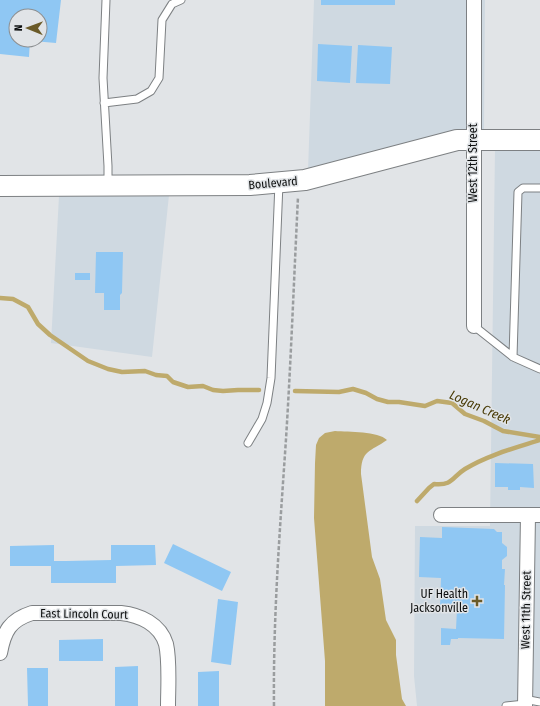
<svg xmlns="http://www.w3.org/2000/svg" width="540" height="706" font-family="'Fira Sans Condensed',sans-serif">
	<rect width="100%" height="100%" fill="#e1e4e7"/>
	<path fill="#cfd9e1" d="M 314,0 L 485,0 L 484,129 L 446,132 L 308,171 Z
		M 495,149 L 540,149 L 540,706 L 417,706 L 414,676 L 415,526 L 490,526 Z
		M 169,195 L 152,357 L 51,343 L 59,196 Z"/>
	<path fill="#beaa6c" d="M 335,431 C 349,432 378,431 387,440 C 370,452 361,450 361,474 L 372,557 L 380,579 L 386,620 L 396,640 L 396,655 L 402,699 L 406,706 L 325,706 L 325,661 L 314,518 L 315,463 L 316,445 L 319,438 L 325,433 Z"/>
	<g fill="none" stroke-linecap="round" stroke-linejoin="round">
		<path stroke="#beaa6c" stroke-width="4.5" d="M 0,298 L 13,299 L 28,307 L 38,324 L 50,335 L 88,361 L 108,369 L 122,372 L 145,371 L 156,375 L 167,376 L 173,382 L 188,387 L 203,386 L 213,390 L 223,391 L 238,390 L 259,390
			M 295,391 L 339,392 L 353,389 L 366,393 L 377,399 L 388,402 L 399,402 L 425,406 L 437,401 L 452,403 L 465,414 L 484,421 L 503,431 L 540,437
			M 417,501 L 429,488 L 434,484 C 453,486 452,477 465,469 C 488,455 515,448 540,440"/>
	</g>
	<path fill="#8fc7f3" d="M 0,0 L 61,0 L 56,43 L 33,41 L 33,40 L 40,40 L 40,16 L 16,16 L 16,40 L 30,40 L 29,57 L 0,54 Z
		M 321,0 L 395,0 L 395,5 L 321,5 Z
		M 318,44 L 352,46 L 350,83 L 317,81 Z
		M 358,45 L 392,47 L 390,84 L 356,83 Z
		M 96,252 L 123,252 L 122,293 L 120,295 L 120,310 L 104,310 L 104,293 L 95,293 Z
		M 75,273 L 90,273 L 90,280 L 75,280 Z
		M 495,463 L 533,464 L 534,488 L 520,487 L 520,490 L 508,490 L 508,487 L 495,487 Z
		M 442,527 L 494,529 L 497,532 L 502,532 L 502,543 L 507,547 L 507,556 L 502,560 L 502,569 L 505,569 L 504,585 L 505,585 L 504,639 L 458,638 L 458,639 L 451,639 L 450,645 L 441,645 L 441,628 L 456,629 L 457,609 L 440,608 L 441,578 L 419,577 L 420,537 L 442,538 Z
		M 173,544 L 231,572 L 222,591 L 164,563 Z
		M 54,545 L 54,561 L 66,561 L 111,560 L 111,545 L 155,545 L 156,565 L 116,566 L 116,583 L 51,583 L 51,566 L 10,566 L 10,546 Z
		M 218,599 L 238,602 L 231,665 L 211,662 Z
		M 103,639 L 103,661 L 59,661 L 59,640 Z
		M 138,666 L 138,706 L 115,706 L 115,667 Z
		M 27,668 L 48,668 L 48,706 L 28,706 Z
		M 219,671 L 219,706 L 198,706 L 198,672 Z"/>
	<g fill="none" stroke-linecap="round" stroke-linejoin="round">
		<defs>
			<path id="service" d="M 106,0 L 103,78 L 108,166 L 108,184
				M 104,103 L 137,99 L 151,91 L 159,78 L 162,20 L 172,4 L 181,0
				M 474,326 L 513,357 L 540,369
				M 513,357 L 518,192 L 523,188 L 540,188
				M 248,443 L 262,419 L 267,403 L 271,378 L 279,183
				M 524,699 L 540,702
				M 506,706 L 525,704"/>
			<path id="minor" d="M 474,326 L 474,0
				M 441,515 L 540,515
				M 0,653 C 4,631 10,620 32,613 L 121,613 C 140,615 160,624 166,644 C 170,661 168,689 168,706
				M 525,706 L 528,515"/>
			<path id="secondary" d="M 0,186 L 250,185 L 305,180 L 457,140 L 540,140"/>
		</defs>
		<use href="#service" stroke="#7d8083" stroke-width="9"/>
		<use href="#minor" stroke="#7d8083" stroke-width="16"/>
		<use href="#secondary" stroke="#7d8083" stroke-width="22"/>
		<path stroke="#9a9d9f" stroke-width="2.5" stroke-dasharray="4 2" stroke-linecap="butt" d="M 274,706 C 273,617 280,528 286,439 C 291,359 294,278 298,197"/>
		<use href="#service" stroke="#fff" stroke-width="7"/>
		<use href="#minor" stroke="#fff" stroke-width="14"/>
		<use href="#secondary" stroke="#fff" stroke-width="20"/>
	</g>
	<path fill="#6a5a28" stroke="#e1e4e7" stroke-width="1.5" d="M475 595h4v4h4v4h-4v4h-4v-4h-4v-4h4z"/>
	<g text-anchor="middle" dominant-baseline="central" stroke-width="3" stroke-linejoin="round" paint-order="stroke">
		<g font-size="12" fill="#0d0f0f" stroke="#e1e4e7">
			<text transform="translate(473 163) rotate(-90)">West 12th Street</text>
			<text transform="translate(273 183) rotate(-5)">Boulevard</text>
			<text transform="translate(526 610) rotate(-89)">West 11th Street</text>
			<text transform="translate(84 614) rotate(1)">East Lincoln Court</text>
		</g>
		<g font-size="12" fill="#0d0f0f" stroke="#e1e4e7" text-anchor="end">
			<text x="468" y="594">UF Health<tspan x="468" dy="14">Jacksonville</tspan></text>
		</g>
		<g font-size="13" font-style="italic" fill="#483a05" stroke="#e1e4e7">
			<text transform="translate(480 407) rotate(24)">Logan Creek</text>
		</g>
	</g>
	<g transform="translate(28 28) rotate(271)"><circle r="19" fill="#e1e4e7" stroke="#8c8f91"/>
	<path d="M0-3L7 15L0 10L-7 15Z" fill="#6a5a28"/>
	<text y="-6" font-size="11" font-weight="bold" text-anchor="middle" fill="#0d0f0f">N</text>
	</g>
</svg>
